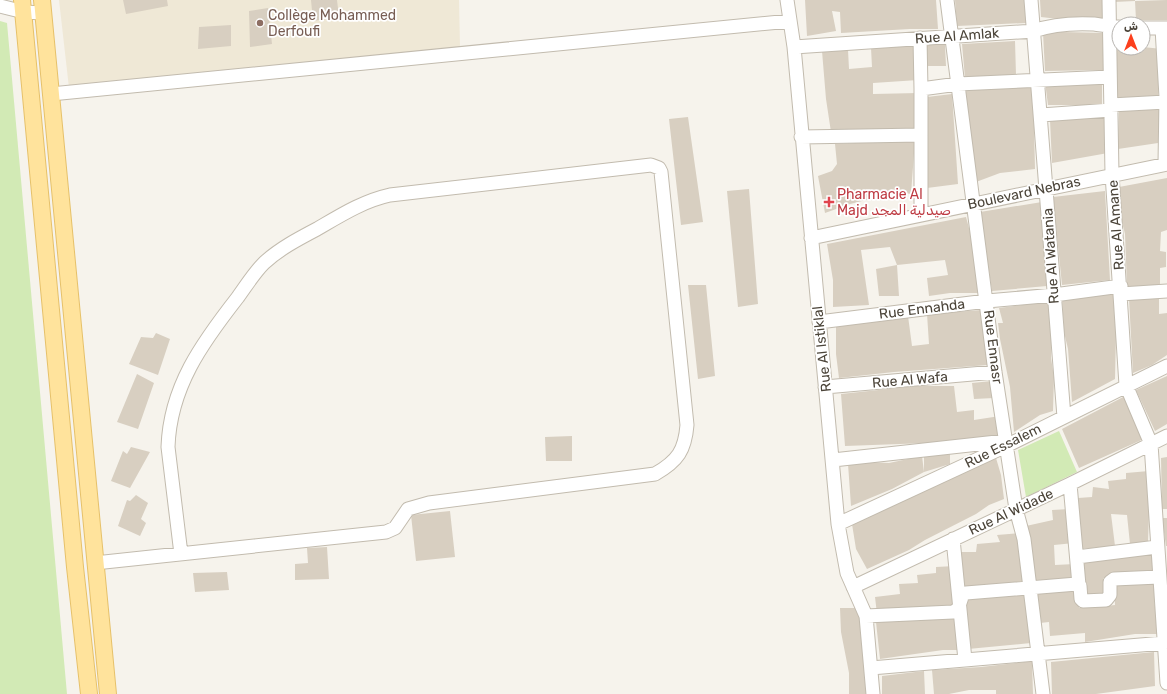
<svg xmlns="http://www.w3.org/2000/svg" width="1167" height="694" font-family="Rubik,'Noto Naskh Arabic',sans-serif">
	<rect width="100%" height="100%" fill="#f6f3ec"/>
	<path fill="#efe8d6" d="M 59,0 L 459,0 L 460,47 L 69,88 Z"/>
	<path fill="#d2eab5" d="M 0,21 L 7,23 L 67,694 L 0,694 Z
		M 1059,431 L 1077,472 L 1026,497 L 1018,450 Z"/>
	<path fill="#d8cfc1" d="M 123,0 L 167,0 L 168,6 L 126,14 Z
		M 311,0 L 337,0 L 339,17 L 313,21 Z
		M 805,0 L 936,0 L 938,29 L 910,29 L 841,33 L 840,12 L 832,11 L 836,31 L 807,36 Z
		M 955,0 L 1026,0 L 1026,23 L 957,26 Z
		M 1040,0 L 1104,0 L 1105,19 L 1088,18 L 1067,20 L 1041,17 Z
		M 1114,0 L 1135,0 L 1135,1 L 1114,2 Z
		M 1167,0 L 1167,20 L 1136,20 L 1135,1 Z
		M 268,8 L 272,44 L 250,47 L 249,11 Z
		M 231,25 L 231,46 L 198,49 L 199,27 Z
		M 1062,32 L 1104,33 L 1105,70 L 1045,71 L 1043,33 Z
		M 1015,41 L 1016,75 L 965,78 L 962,44 Z
		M 925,45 L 945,45 L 946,66 L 924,66 Z
		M 917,46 L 918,80 L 873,83 L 873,94 L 918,93 L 918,130 L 831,132 L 826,99 L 822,51 L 848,50 L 849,69 L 872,67 L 871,48 Z
		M 1143,47 L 1162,49 L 1158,97 L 1117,98 L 1117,49 Z
		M 1045,82 L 1102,82 L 1102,105 L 1048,105 Z
		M 1033,85 L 1035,169 L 1000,173 L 976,182 L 963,89 Z
		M 952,94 L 958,184 L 927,188 L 927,97 Z
		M 1119,108 L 1161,108 L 1161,125 L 1158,143 L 1118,149 Z
		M 1106,115 L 1108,153 L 1052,163 L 1050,120 Z
		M 688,117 L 703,222 L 681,225 L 669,119 Z
		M 915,140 L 911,194 L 898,192 L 850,204 L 825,213 L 818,176 L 832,171 L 837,164 L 835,144 Z
		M 1167,178 L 1167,230 L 1161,232 L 1160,251 L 1166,252 L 1166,267 L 1160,268 L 1160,287 L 1127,287 L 1125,234 L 1120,214 L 1119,187 Z
		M 749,189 L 758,304 L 738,307 L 727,191 Z
		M 1105,191 L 1110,280 L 1062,285 L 1053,197 Z
		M 1042,202 L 1047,286 L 992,291 L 980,212 Z
		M 966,217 L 973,243 L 978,293 L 950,293 L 929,296 L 927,278 L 948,275 L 945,260 L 897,265 L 899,296 L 879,296 L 876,269 L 897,265 L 890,247 L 861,250 L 869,305 L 833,307 L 833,280 L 827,244 Z
		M 688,285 L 706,285 L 715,376 L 698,379 Z
		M 1117,291 L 1115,379 L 1072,402 L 1068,349 L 1064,332 L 1062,297 Z
		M 1159,296 L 1159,314 L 1167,313 L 1167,355 L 1152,365 L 1133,373 L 1129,299 Z
		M 1030,304 L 1052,304 L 1051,358 L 1054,377 L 1053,411 L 1040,415 L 1014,432 L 1010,387 L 1000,339 L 998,323 L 1003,323 L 999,308 Z
		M 982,310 L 988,365 L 894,372 L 839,378 L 836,354 L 836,324 L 908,316 L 912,346 L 929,344 L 927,314 Z
		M 156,333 L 170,339 L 158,375 L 129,364 L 141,337 L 153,338 Z
		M 137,374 L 154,383 L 138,429 L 117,422 Z
		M 1167,376 L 1167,424 L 1155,431 L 1136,390 Z
		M 992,381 L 994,398 L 974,399 L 972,383 Z
		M 916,386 L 954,386 L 957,412 L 974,410 L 974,420 L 1000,416 L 1003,438 L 955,442 L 845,446 L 841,394 Z
		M 1127,395 L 1146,438 L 1079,468 L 1062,429 Z
		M 572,436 L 572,461 L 546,461 L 545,437 Z
		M 131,447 L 150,452 L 130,488 L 111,481 L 123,451 L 127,454 Z
		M 950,454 L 950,464 L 924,472 L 924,456 Z
		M 922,456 L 924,472 L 892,489 L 851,506 L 848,464 L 867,462 L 889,463 Z
		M 1167,457 L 1167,509 L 1162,509 L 1161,458 Z
		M 996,458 L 1001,475 L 1004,499 L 989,505 L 976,514 L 925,540 L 909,550 L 867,569 L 856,549 L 852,524 Z
		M 1149,471 L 1150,489 L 1148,541 L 1130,544 L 1127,515 L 1111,514 L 1115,546 L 1079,549 L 1078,498 L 1092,497 L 1093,487 L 1109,489 L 1108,481 L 1126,479 L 1126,473 Z
		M 136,495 L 148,503 L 141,519 L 146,523 L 140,536 L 118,526 L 127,500 L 130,501 Z
		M 1070,509 L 1074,543 L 1054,545 L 1055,565 L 1075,564 L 1076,579 L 1035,580 L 1026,526 L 1053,520 L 1052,510 Z
		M 450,511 L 455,557 L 416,561 L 411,515 Z
		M 1162,518 L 1167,518 L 1167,546 L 1166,546 Z
		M 1021,533 L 1026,582 L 961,588 L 960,552 L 976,552 L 977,544 L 1000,542 L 997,535 Z
		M 327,547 L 329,579 L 295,580 L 295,564 L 308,563 L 307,548 Z
		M 1154,554 L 1156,572 L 1103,578 L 1104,594 L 1088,595 L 1082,559 Z
		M 955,566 L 956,605 L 877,614 L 875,597 L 900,594 L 899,584 L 918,583 L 917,575 L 936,573 L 936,567 Z
		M 227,572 L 229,590 L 195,592 L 193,573 Z
		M 1155,581 L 1154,598 L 1158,634 L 1135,634 L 1085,642 L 1085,633 L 1050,636 L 1049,622 L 1040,623 L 1034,589 L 1080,587 L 1079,608 L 1096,607 L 1115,605 L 1114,582 Z
		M 1027,592 L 1031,643 L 968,649 L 965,597 Z
		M 840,608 L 861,608 L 868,694 L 849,694 L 849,673 L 841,632 Z
		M 959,614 L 959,650 L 943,650 L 880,659 L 876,622 Z
		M 1154,652 L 1155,686 L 1096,694 L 1052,694 L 1051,662 Z
		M 1032,661 L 1033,694 L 996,694 L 996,690 L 969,690 L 949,694 L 934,694 L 932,670 L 981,667 Z
		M 924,671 L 925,694 L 882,694 L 882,676 Z"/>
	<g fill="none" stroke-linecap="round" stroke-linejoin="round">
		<defs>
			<path id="minor" d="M 787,0 L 794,47 L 838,524 L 847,573 L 866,616 L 873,694
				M 947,0 L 995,372 L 1016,509 L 1024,539 L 1043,694
				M 1031,0 L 1064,417
				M 1109,0 L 1112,174 L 1126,385 L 1151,444 L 1167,683
				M 0,6 L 24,12 L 43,13
				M 1143,28 L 1167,28
				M 1162,28 L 1166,97 L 1165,164
				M 920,38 L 921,89
				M 794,47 L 1034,31 C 1053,24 1073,23 1094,24 C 1102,25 1110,27 1119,27
				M 51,94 L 790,21
				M 1111,105 L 1166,102
				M 1041,115 L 1111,110
				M 801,137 L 921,135
				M 921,215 L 921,89 L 958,84 L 1110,77
				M 811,238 L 1167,164
				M 1121,294 L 1167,291
				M 819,322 L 987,301 L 1054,295 L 1121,286
				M 825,387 L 995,372
				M 833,460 L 1006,441
				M 1070,484 L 1079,585
				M 838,524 L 1006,446 L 1167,366
				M 953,539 L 965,660
				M 1077,557 L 1157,547
				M 95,563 L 386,532 L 395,528 L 408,509 L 429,503 L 655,474 C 678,461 685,450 687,425 L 661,172 L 659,168 L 651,165 L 390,195 C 363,201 341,215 317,229 C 298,239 279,249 264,263 C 254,273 246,286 238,297 C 202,343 170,387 168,447 L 181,554
				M 853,587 L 1070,484 L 1167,436
				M 866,616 L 953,612 L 958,609 L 963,594 L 966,593 L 1077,584 L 1080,586 L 1081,599 L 1083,601 L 1106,600 L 1110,595 L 1110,582 L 1114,579 L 1159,577
				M 871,668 L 1164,643"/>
			<path id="major" d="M 22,0 L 75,567 L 89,694
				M 42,0 L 108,694"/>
		</defs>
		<use href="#minor" stroke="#c2bbae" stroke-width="15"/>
		<use href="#major" stroke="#e6c16a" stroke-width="18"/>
		<use href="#minor" stroke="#fff" stroke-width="13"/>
		<use href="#major" stroke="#ffe39c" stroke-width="16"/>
	</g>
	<circle fill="#8d6e63" stroke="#fff" stroke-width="1.5" cx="260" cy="23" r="4"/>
	<path fill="#e0444e" stroke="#fff" stroke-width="1.5" d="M827 196h4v4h4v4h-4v4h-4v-4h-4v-4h4z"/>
	<g text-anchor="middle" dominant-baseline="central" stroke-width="3.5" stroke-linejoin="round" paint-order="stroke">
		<g font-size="14" fill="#785e54" stroke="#fff" text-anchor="start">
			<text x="268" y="15">Collège Mohammed<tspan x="268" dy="16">Derfoufi</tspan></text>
		</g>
		<g font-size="14" fill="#4b4439" stroke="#fff">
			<text transform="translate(957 36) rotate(-4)">Rue Al Amlak</text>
			<text transform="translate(1024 193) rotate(-12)">Boulevard Nebras</text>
			<text transform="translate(1116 225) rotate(-94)">Rue Al Amane</text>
			<text transform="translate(1051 256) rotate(-94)">Rue Al Watania</text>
			<text transform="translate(922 309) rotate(-7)">Rue Ennahda</text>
			<text transform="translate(993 347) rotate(83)">Rue Ennasr</text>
			<text transform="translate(822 349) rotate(-96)">Rue Al Istiklal</text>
			<text transform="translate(910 380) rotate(-5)">Rue Al Wafa</text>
			<text transform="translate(1003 446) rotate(-26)">Rue Essalem</text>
			<text transform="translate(1011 512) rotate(-25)">Rue Al Widade</text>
		</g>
		<g font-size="14" fill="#be3a42" stroke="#fff" text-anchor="start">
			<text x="837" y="194">Pharmacie Al<tspan x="837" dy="16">Majd صيدلية المجد</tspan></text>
		</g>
	</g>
	<g transform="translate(1131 36)"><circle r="19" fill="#ffffff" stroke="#b7b4b0"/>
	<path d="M0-3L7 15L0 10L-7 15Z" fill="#fc3f1d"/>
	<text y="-6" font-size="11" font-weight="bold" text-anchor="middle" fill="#4b4439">ش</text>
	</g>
</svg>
